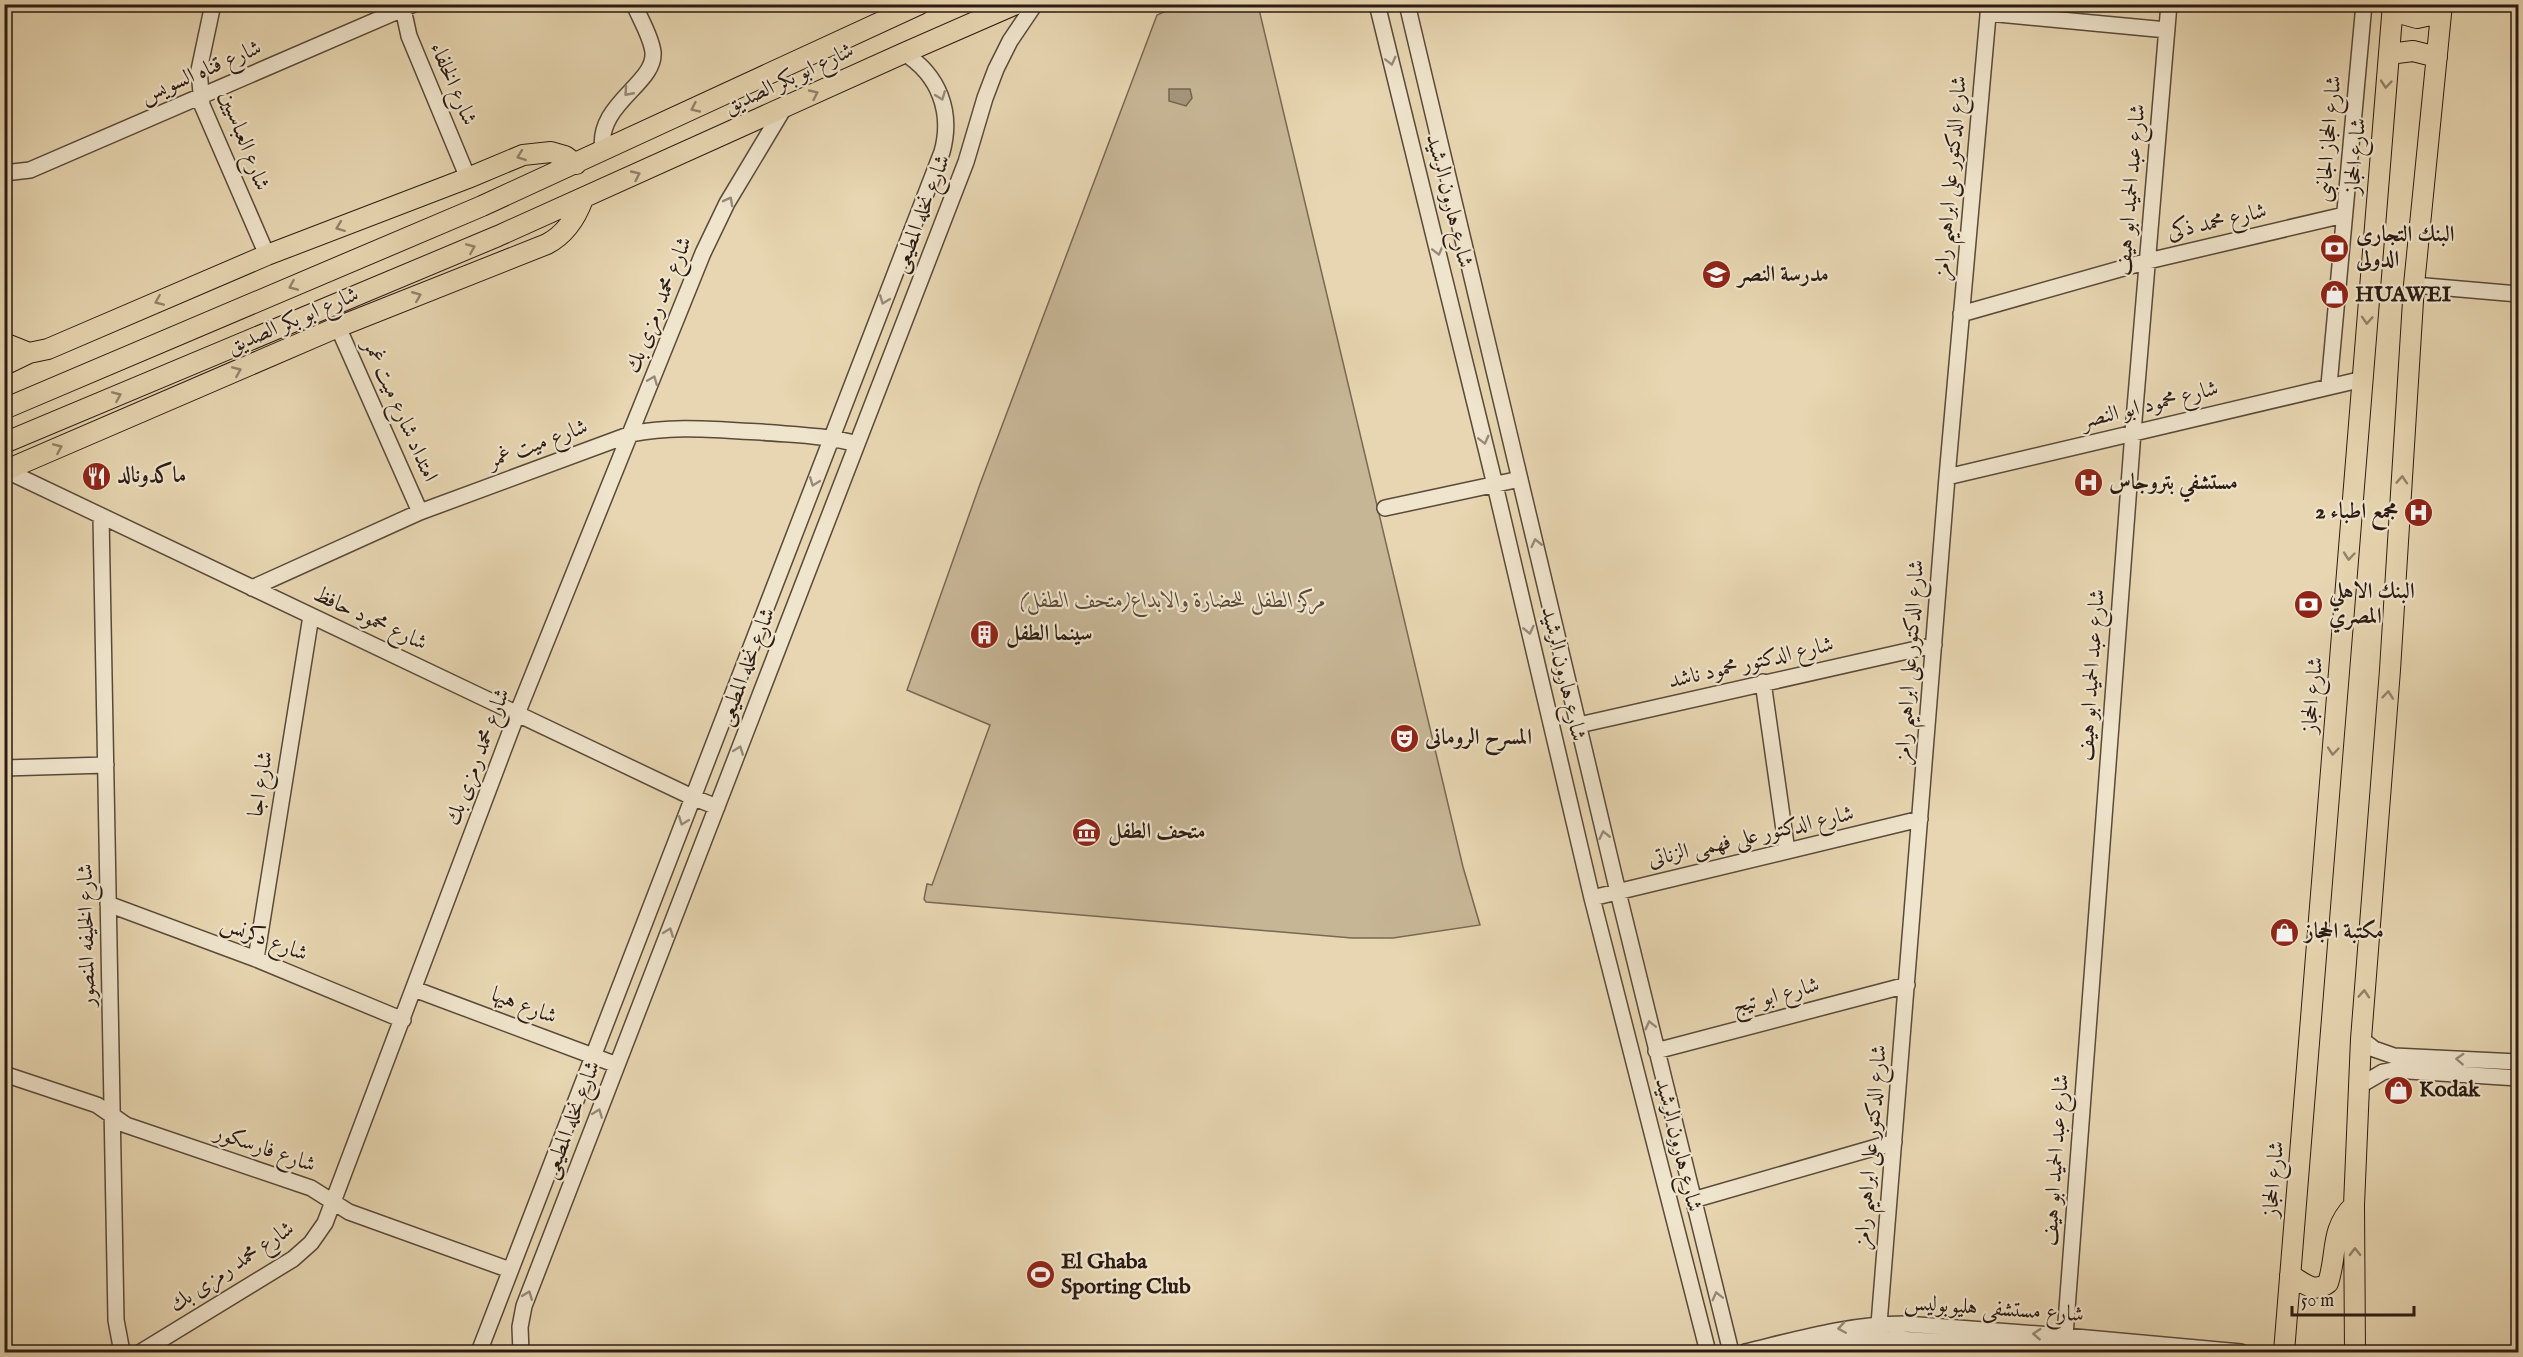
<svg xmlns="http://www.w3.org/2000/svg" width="2523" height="1357" font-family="'IM FELL English',Amiri,serif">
	<rect width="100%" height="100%" fill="#e7d6b1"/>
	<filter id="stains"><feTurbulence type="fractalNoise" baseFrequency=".00333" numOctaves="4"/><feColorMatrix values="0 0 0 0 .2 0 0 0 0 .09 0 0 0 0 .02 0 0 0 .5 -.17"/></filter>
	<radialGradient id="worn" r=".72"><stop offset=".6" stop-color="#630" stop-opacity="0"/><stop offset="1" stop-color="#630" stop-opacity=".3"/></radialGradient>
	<path fill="#c7b696" stroke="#796854" stroke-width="1.5" d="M 1179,5 L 1258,5 L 1463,867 L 1480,925 L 1393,938 L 1352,938 L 926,902 L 924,899 L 927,884 L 932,885 L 990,725 L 907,690 L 980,484 L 1157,15 Z"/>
	<path fill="#a7967b" stroke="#756551" stroke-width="1.5" d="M 1169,89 L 1190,89 L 1192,98 L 1186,106 L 1169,101 Z"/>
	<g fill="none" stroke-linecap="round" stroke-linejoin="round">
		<defs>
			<path id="minor" d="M 213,4 L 199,70 L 202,105 L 267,255
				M 402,4 L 409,36 L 468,178
				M 1377,4 L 1495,485 L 1592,898 L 1708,1352
				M 1407,4 L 1618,892 L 1731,1352
				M 1988,13 L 2167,30
				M 603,151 C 595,104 656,84 653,52 C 651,36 640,19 634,4
				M 4,173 L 30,170 L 414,4
				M 2414,285 L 2518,294
				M 1961,314 L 2148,261 L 2344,215
				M 338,327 L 420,512
				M 2329,385 L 2364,4
				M 5,470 L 692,797 L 717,807
				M 1947,477 L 2363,379
				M 1385,508 L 1520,479
				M 101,516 L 116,1320 L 122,1352
				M 252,588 L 420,512 L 631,434 C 675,425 716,430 761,432 C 793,435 825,435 857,444
				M 1763,682 L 1787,851
				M 1579,725 L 1934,645
				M 4,768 L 106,765
				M 1592,898 L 1920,819
				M 108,904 L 256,959 L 403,1020
				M 256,959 L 311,616
				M 414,989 L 617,1065
				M 2361,1039 L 2374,1049 L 2394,1056 L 2518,1062
				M 1656,1051 L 1907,985
				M 4,1074 L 97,1105 L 126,1125 L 311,1188 L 349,1212 L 510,1270
				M 2359,1086 L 2383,1072 L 2393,1070 L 2518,1078
				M 1693,1200 L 1894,1142
				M 1879,1324 L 1947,477 L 1989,4
				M 2064,1349 L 2133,432 L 2169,4
				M 141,1352 L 293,1259 L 311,1243 L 325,1223 L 517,714 L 703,253 L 727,203 L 784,108
				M 479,1352 L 942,152 C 953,112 939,75 904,53
				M 521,1352 L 520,1327 L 524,1306 L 966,162 L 985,98 L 996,69 L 1010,41 L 1035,4
				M 1745,1352 C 1799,1339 1849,1324 1905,1324 L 2065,1336 L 2241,1352
				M 1802,1352 L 1850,1342 L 1899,1339 L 2093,1352"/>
			<path id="major" d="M 2392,11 L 2417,18 L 2441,13
				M 2389,54 L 2413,51 L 2437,57
				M 4,343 L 29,353 L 48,349 L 267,255 L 468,178 L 523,155 L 551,152 L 565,156 L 576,164
				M 4,365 L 29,353
				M 4,409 L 482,206 L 920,4
				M 4,443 L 498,236 L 904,53 L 1016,4
				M 4,471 L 338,327 L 547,244 C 566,234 576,218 583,199
				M 2290,1275 C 2304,1283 2314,1294 2328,1283 C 2338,1253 2329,1231 2354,1205
				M 2284,1352 L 2393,4
				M 2355,1352 L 2354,1205 L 2361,1039 L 2390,670 L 2414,285 L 2442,4"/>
		</defs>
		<use href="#minor" stroke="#5a4a3a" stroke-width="18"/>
		<use href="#major" stroke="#2b1b13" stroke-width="22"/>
		<use href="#minor" stroke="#efe4cc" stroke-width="15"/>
		<use href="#major" stroke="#e7d6b1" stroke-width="20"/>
	</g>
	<defs><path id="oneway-chevron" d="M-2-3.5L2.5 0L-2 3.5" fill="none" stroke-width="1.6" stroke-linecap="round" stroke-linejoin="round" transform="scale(1.5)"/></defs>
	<g stroke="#978a79">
		<use href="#oneway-chevron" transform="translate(1391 61) rotate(76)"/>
		<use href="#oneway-chevron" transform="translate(628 92) rotate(132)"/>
		<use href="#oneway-chevron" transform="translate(941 96) rotate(69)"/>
		<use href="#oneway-chevron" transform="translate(729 201) rotate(-62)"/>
		<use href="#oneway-chevron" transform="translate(1438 251) rotate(76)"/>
		<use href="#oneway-chevron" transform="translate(884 300) rotate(111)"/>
		<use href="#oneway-chevron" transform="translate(653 380) rotate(-68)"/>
		<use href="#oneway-chevron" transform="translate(1484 440) rotate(76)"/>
		<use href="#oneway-chevron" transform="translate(814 482) rotate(111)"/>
		<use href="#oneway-chevron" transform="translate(1536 543) rotate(-103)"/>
		<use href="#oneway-chevron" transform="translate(1529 630) rotate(77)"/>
		<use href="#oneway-chevron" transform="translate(739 750) rotate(-69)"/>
		<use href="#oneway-chevron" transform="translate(683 821) rotate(111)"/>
		<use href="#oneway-chevron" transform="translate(1604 835) rotate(-103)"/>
		<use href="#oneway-chevron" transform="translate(669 932) rotate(-69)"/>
		<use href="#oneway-chevron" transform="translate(1650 1025) rotate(-104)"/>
		<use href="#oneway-chevron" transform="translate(2460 1059) rotate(-177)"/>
		<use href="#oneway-chevron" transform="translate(598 1113) rotate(-69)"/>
		<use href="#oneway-chevron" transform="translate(528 1295) rotate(-69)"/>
		<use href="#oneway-chevron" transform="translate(1717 1296) rotate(-104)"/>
		<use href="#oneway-chevron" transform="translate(1842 1328) rotate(171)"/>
		<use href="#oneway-chevron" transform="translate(2037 1334) rotate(-176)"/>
	</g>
	<g stroke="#92826a">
		<use href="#oneway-chevron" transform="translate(2386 84) rotate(95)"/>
		<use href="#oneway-chevron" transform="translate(814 94) rotate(-25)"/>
		<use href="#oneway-chevron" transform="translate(695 108) rotate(155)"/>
		<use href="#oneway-chevron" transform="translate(521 156) rotate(160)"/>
		<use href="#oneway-chevron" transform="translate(636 175) rotate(-25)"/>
		<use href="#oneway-chevron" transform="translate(340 227) rotate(159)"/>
		<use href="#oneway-chevron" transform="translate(471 248) rotate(-23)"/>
		<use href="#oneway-chevron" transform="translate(293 286) rotate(157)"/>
		<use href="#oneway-chevron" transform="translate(417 296) rotate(-22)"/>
		<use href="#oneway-chevron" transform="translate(159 301) rotate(157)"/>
		<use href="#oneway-chevron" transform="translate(2367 320) rotate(94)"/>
		<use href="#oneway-chevron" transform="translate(237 371) rotate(-23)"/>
		<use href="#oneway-chevron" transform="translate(117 396) rotate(-23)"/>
		<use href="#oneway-chevron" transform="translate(58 448) rotate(-23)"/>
		<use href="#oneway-chevron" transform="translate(2402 480) rotate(-86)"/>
		<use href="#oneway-chevron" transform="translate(2349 556) rotate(95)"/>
		<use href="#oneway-chevron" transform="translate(2388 695) rotate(-84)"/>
		<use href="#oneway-chevron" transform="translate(2333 751) rotate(95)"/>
		<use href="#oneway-chevron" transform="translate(2364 994) rotate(-86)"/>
		<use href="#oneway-chevron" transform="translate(2355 1252) rotate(-91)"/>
	</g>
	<defs>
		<symbol id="bank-disc" viewBox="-11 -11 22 22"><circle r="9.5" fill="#8f2418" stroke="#efe4cc"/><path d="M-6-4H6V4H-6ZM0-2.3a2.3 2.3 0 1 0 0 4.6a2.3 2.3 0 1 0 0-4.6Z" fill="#fff"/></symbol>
		<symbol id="school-disc" viewBox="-11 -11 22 22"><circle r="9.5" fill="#8f2418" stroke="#efe4cc"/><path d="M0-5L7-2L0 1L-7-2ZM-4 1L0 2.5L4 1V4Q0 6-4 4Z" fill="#fff"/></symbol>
		<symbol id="shop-disc" viewBox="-11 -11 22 22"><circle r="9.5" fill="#8f2418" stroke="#efe4cc"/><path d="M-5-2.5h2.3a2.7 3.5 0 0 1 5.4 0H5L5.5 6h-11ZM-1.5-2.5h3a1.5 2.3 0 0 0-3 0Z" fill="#fff"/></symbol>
		<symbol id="restaurant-disc" viewBox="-11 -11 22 22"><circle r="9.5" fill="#8f2418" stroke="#efe4cc"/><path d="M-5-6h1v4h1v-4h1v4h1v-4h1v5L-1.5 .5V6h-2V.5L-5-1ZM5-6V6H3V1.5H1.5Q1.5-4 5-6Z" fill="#fff"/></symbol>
		<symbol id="hospital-disc" viewBox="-11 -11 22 22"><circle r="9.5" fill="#8f2418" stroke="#efe4cc"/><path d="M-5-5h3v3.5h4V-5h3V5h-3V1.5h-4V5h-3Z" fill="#fff"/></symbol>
		<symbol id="building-disc" viewBox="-11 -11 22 22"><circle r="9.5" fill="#8f2418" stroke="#efe4cc"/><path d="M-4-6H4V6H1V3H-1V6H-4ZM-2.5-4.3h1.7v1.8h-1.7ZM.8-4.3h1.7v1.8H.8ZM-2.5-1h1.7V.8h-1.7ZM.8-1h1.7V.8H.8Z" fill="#fff"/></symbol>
		<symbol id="theatre-disc" viewBox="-11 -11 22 22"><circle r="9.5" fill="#8f2418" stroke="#efe4cc"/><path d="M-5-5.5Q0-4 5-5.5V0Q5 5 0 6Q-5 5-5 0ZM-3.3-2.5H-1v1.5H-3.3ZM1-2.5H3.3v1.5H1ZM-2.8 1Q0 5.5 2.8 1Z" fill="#fff"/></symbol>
		<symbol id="museum-disc" viewBox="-11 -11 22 22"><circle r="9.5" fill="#8f2418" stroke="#efe4cc"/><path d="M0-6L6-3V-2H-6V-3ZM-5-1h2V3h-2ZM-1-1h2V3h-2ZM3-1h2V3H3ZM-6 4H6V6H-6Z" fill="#fff"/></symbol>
		<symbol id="stadium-disc" viewBox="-11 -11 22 22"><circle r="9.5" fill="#8f2418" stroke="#efe4cc"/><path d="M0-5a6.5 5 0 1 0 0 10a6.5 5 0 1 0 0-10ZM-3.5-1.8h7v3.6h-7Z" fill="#fff"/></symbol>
	</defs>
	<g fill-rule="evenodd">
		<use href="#bank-disc" x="2318" y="232" width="33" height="33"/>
		<use href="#school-disc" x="1700" y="258" width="33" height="33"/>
		<use href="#shop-disc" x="2318" y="278" width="33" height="33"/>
		<use href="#restaurant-disc" x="80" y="460" width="33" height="33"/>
		<use href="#hospital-disc" x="2072" y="466" width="33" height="33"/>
		<use href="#hospital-disc" x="2402" y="496" width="33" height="33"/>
		<use href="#bank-disc" x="2292" y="588" width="33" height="33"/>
		<use href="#building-disc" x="968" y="618" width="33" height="33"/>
		<use href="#theatre-disc" x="1388" y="722" width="33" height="33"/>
		<use href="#museum-disc" x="1070" y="816" width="33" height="33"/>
		<use href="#shop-disc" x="2268" y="916" width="33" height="33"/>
		<use href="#shop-disc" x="2382" y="1074" width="33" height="33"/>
		<use href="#stadium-disc" x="1024" y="1258" width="33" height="33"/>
	</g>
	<g text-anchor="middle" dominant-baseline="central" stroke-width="4.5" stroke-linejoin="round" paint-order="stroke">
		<g font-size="22" fill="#2b1b13" stroke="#efe4cc">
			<text transform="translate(201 72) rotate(-23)">شارع قناه السويس</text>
			<text transform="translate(789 79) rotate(-25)">شارع ابو بكر الصديق</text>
			<text transform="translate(453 84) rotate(67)">شارع الخلفاء</text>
			<text transform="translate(2329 139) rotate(-85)">شارع الحجاز الجانبى</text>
			<text transform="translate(244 141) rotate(69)">شارع العباسيين</text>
			<text transform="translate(2356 156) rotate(-85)">شارع الحجاز</text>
			<text transform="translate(1951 178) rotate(-85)">شارع الدكتور على ابراهيم رامز</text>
			<text transform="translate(2131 190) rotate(-85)">شارع عبد الحميد ابو هيف</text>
			<text transform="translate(1449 201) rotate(76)">شارع هارون الرشيد</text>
			<text transform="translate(922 214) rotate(-69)">شارع نخله المطيعى</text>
			<text transform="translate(2217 222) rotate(-13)">شارع محمد ذكى</text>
			<text transform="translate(659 305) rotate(-68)">شارع محمد رمزى بك</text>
			<text transform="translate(293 321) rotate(-23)">شارع ابو بكر الصديق</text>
			<text transform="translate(2150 405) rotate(-14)">شارع محمود ابو النصر</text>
			<text transform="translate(400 411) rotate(66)">امتداد شارع ميت غمر</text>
			<text transform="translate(538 444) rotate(-20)">شارع ميت غمر</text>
			<text transform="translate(370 619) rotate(25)">شارع محمود حافظ</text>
			<text transform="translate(1910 662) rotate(-86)">شارع الدكتور على ابراهيم رامز</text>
			<text transform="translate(1751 663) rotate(-13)">شارع الدكتور محمود ناشد</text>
			<text transform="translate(747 667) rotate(-69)">شارع نخله المطيعى</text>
			<text transform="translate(1563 674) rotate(77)">شارع هارون الرشيد</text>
			<text transform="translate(2092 675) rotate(-86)">شارع عبد الحميد ابو هيف</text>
			<text transform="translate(2313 695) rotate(-85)">شارع الحجاز</text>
			<text transform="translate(478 757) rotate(-69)">شارع محمد رمزى بك</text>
			<text transform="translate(261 784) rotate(-81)">شارع اجا</text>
			<text transform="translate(1751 837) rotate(-13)">شارع الدكتور على فهمى الزناتى</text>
			<text transform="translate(87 935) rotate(-91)">شارع الخليفه المنصور</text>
			<text transform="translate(264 939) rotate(21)">شارع دكرنس</text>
			<text transform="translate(1776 996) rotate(-15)">شارع ابو تيج</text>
			<text transform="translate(524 1006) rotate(21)">شارع هيها</text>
			<text transform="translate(572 1120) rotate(-69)">شارع نخله المطيعى</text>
			<text transform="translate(1678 1145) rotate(76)">شارع هارون الرشيد</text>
			<text transform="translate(1871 1147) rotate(-85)">شارع الدكتور على ابراهيم رامز</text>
			<text transform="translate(265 1149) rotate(19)">شارع فارسكور</text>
			<text transform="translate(2056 1160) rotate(-86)">شارع عبد الحميد ابو هيف</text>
			<text transform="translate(2274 1179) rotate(-85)">شارع الحجاز</text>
			<text transform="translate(232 1267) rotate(-34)">شارع محمد رمزى بك</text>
			<text transform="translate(1994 1309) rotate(4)">شارع مستشفى هليوبوليس</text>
		</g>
		<g font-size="22" font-weight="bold" fill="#2b1b13" stroke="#efe4cc" text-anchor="start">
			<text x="2356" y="235">البنك التجارى<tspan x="2356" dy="25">الدولى</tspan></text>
			<text x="1738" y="275">مدرسة النصر</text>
			<text x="2355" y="295">HUAWEI</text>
			<text x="117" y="476">ماكدونالد</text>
			<text x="2109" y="483">مستشفي بتروجاس</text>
			<text x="2398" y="512" text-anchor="end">مجمع اطباء 2</text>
			<text x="2329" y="592">البنك الاهلي<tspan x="2329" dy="25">المصري</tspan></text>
			<text x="1006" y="634">سينما الطفل</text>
			<text x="1425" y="738">المسرح الرومانى</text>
			<text x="1108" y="832">متحف الطفل</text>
			<text x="2305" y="932">مكتبة الحجاز</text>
			<text x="2419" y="1090">Kodak</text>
			<text x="1061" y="1262">El Ghaba<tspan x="1061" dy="25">Sporting Club</tspan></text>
		</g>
		<g font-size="22" font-style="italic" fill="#5a4a3a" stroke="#efe4cc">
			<text x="1173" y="601">مركز الطفل للحضارة والابداع(متحف الطفل)</text>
		</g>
	</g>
	<rect width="2523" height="1357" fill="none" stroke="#e7d6b1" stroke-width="24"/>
	<rect x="6" y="6" width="2511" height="1345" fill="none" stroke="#2b1b13" stroke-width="3"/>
	<rect x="12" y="12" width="2499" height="1333" fill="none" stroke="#2b1b13" stroke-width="1.5"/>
	<path d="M2292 1306v9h122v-9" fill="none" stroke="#2b1b13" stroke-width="3"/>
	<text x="2301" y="1306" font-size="18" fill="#2b1b13" stroke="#efe4cc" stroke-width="4.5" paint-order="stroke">50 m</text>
	<rect width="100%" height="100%" filter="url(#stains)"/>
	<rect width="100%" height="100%" fill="url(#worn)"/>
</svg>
